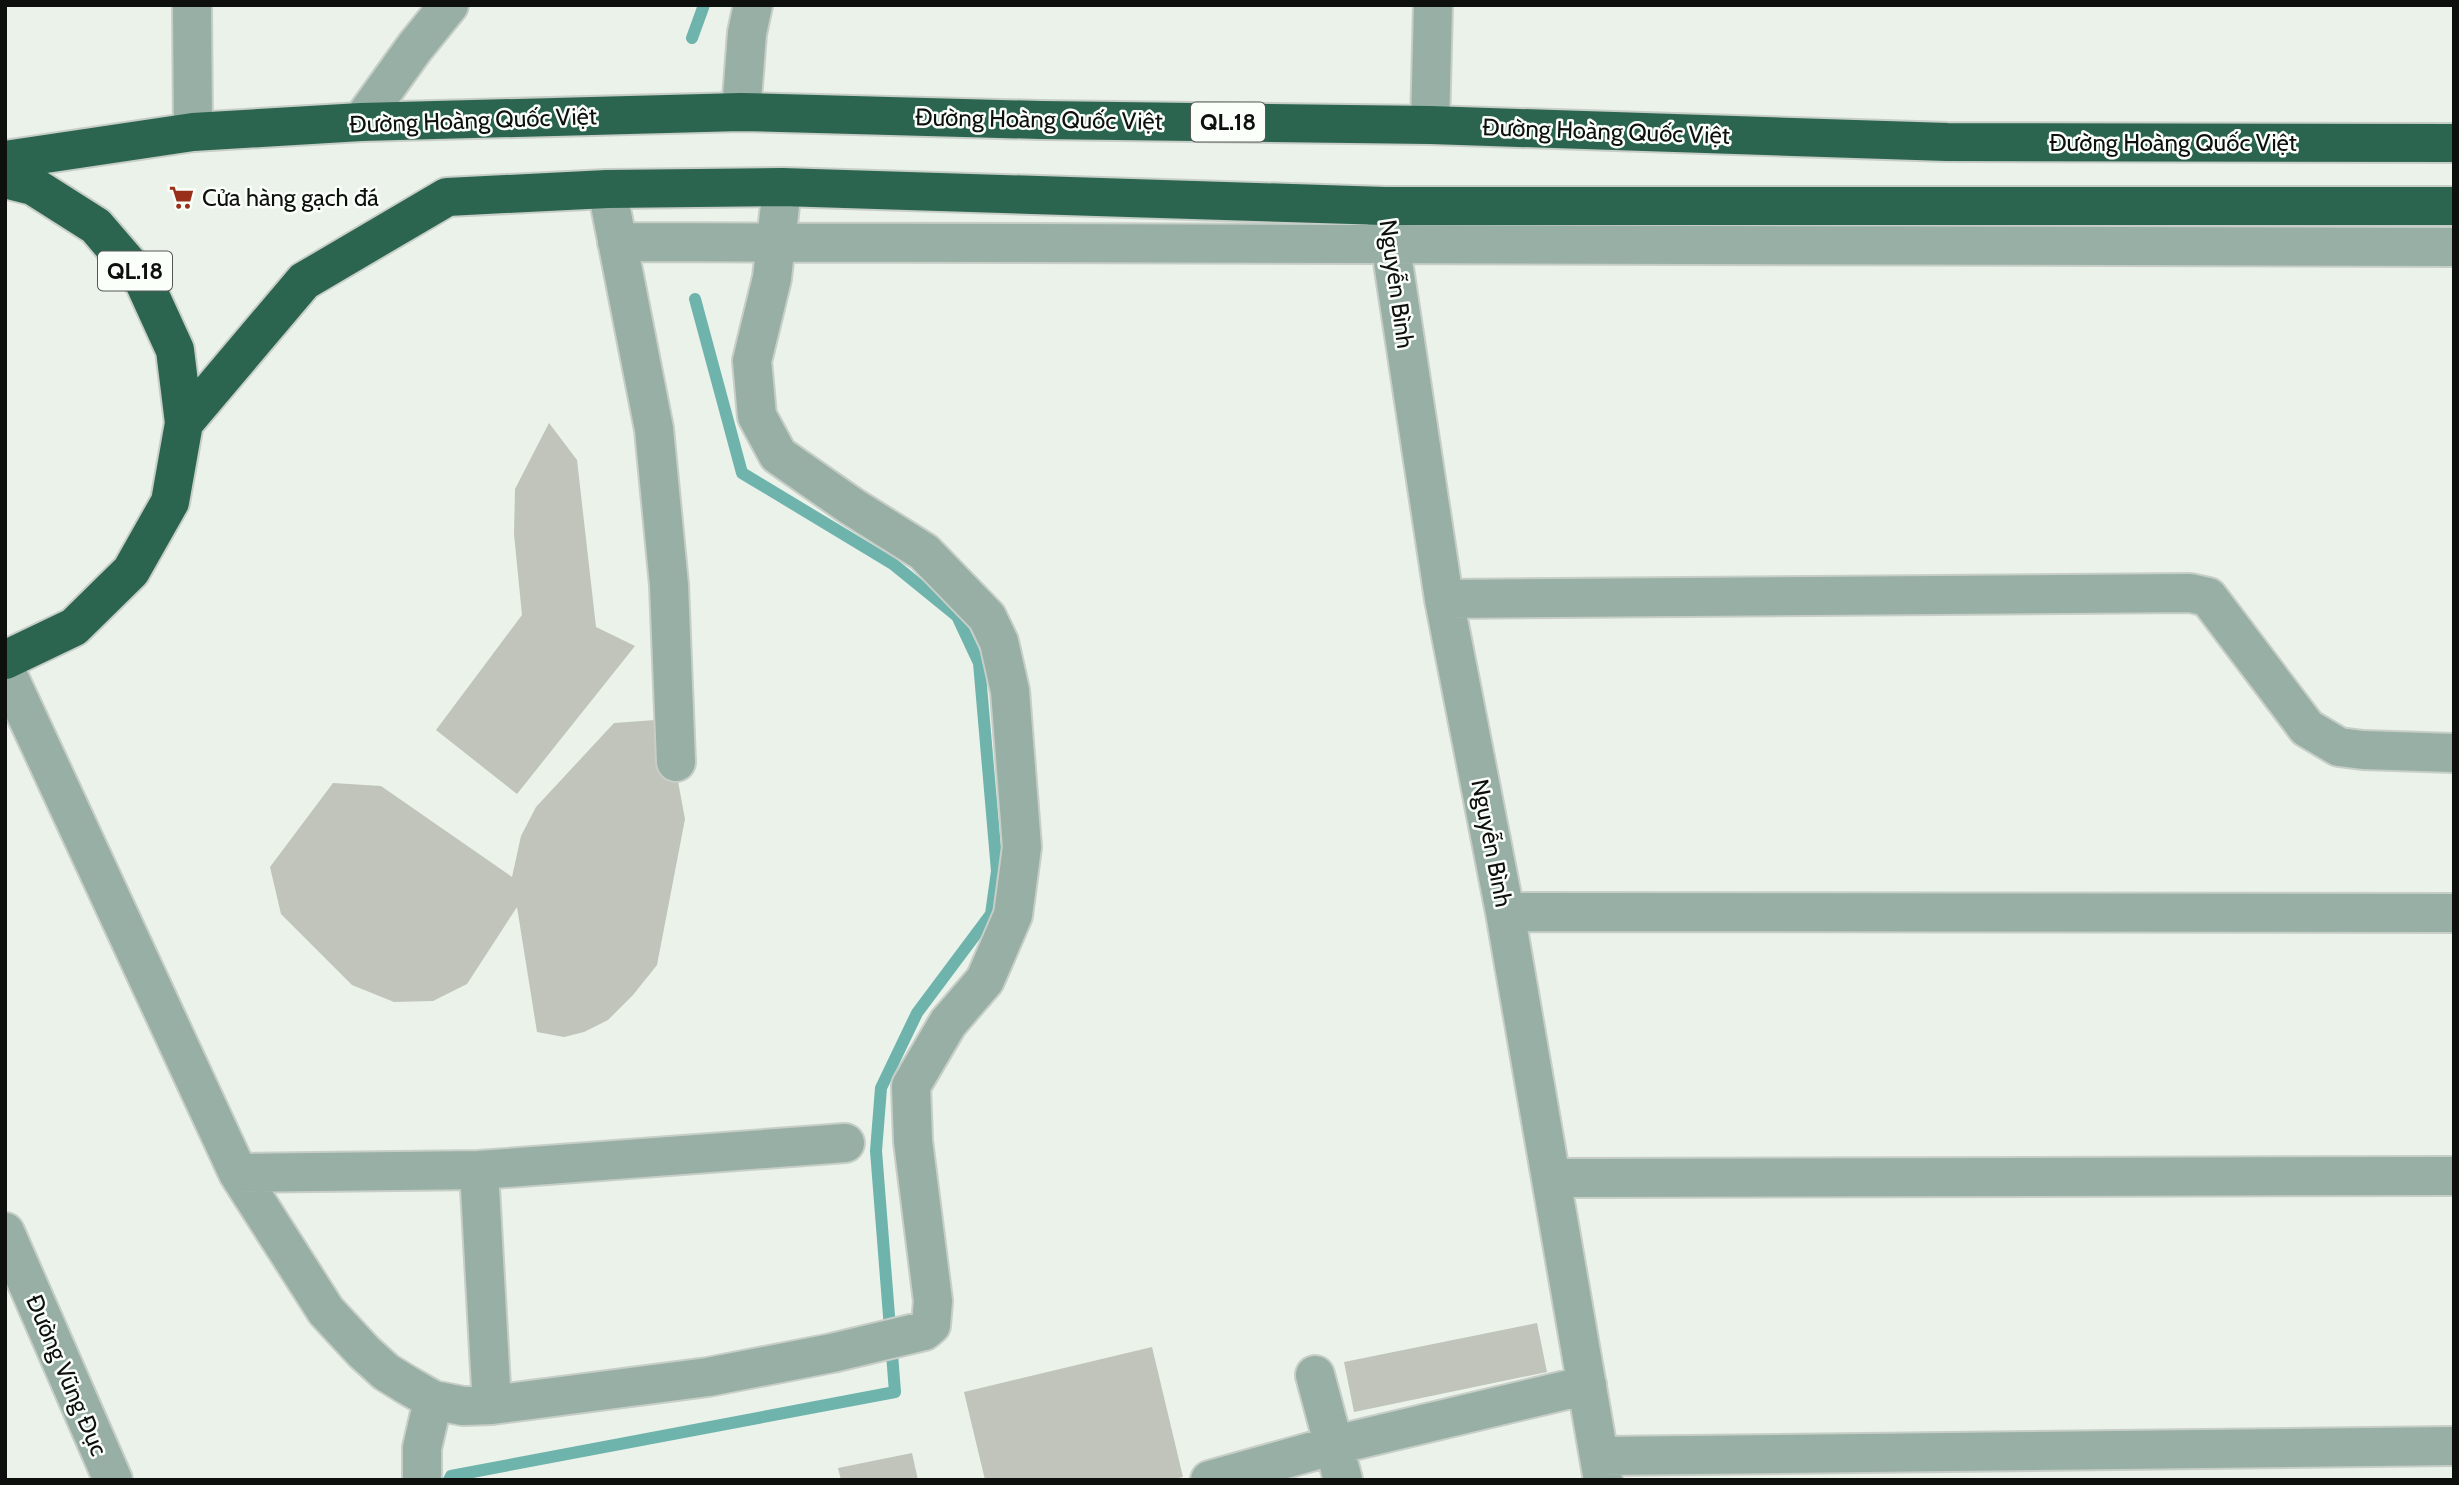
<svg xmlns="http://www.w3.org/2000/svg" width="2459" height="1485" font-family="Cabin,sans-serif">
	<rect width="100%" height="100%" fill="#eaf2ea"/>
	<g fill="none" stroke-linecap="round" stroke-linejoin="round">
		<path stroke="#6eb3ac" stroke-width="12" d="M 692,38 L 704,5
			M 449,1480 L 451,1476 L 895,1392 L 876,1151 L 881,1088 L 917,1013 L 991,914 L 997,871 L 979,663 L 957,616 L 893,564 L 742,473 L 695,299"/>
	</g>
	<path fill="#c0c4ba" d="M 549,423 L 577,460 L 596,627 L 635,646 L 517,794 L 436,730 L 522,615 L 514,534 L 515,489 Z
		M 669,719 L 669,733 L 685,819 L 657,965 L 633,995 L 608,1020 L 584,1032 L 564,1037 L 537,1032 L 517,907 L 467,984 L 433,1001 L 394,1002 L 352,985 L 281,914 L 270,867 L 333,783 L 381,786 L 512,877 L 521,836 L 536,807 L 614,723 Z
		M 1537,1323 L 1547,1372 L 1354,1412 L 1344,1362 Z
		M 1152,1347 L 1183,1477 L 1170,1480 L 985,1480 L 964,1392 Z
		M 912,1453 L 918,1480 L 841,1480 L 838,1468 Z"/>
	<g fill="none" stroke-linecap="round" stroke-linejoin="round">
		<defs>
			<path id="minor" d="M 192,5 L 193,132
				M 741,112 L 747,33 L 753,5
				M 361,122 L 415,47 L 449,5
				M 1430,125 L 1433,5
				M 607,189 L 654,429 L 669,585 L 676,762
				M 1387,222 L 1444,599 L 1505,912 L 1603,1480
				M 617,242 L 2454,247
				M 1444,599 L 2190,593 L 2208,597 L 2307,728 L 2339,747 L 2363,750 L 2454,753
				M 5,669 L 238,1173 L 326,1311 L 364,1352 L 386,1372 L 407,1385 L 433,1400 L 463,1406 L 492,1405 L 708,1377 L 832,1353 L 924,1331 L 931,1325 L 933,1301 L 913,1141 L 911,1086 L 948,1023 L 985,980 L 1013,915 L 1022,847 L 1010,691 L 999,642 L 987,617 L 924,552 L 851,506 L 778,455 L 757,416 L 752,361 L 772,278 L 782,187
				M 1505,912 L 2454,913
				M 479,1170 L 492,1405
				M 238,1173 L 479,1170 L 845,1143
				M 1552,1178 L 2454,1176
				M 5,1232 L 113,1480
				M 1315,1375 L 1343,1480
				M 1599,1456 L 2454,1446
				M 422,1480 L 422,1448 L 433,1400
				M 1210,1480 L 1335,1445 L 1587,1385"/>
			<path id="highway" d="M 5,160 L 193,132 L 361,122 L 741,112 L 1041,120 L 1430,125 L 1947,142 L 2454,143
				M 5,179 L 33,186 L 96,226 L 144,282 L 175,350 L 184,423 L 170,502 L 131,571 L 74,627 L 5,660
				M 184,423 L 304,281 L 447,197 L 607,189 L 782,187 L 1385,206 L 2454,206"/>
		</defs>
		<use href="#minor" stroke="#c7cec7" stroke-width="42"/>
		<use href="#highway" stroke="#c7cec7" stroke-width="42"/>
		<use href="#minor" stroke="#97afa4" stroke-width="38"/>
		<use href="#highway" stroke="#2c654f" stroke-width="38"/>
	</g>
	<defs>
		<symbol id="supermarket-bare" viewBox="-9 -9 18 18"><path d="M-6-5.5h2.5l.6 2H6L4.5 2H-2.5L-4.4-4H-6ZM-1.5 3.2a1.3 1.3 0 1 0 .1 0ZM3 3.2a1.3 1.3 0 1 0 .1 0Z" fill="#99301a" stroke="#fafff9" stroke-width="2.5" paint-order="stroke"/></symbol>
	</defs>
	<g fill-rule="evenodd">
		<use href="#supermarket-bare" x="164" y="180" width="35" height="35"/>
	</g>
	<g text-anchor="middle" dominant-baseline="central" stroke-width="5" stroke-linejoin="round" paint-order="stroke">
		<g fill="#fafff9" stroke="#555854" stroke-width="2">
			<rect x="1191" y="102.5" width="74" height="39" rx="5"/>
			<rect x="98" y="251.5" width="74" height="39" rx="5"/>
		</g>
		<g font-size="23" font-weight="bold" fill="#0e100e">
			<text x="1228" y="122">QL.18</text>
			<text x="135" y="271">QL.18</text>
		</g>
		<g font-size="24" fill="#0e100e" stroke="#fafff9">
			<text transform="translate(1039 119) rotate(1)">Đường Hoàng Quốc Việt</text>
			<text transform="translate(473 120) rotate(-2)">Đường Hoàng Quốc Việt</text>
			<text transform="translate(1606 131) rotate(2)">Đường Hoàng Quốc Việt</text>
			<text x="2173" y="142">Đường Hoàng Quốc Việt</text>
			<text transform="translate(1397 284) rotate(82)">Nguyễn Bình</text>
			<text transform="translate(1492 843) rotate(79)">Nguyễn Bình</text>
			<text transform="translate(67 1375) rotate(67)">Đường Vũng Đục</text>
		</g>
		<g font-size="24" fill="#0e100e" stroke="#fafff9" text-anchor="start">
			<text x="202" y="197">Cửa hàng gạch đá</text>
		</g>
	</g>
	<rect width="2459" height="1485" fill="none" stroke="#0e100e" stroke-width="14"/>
</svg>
